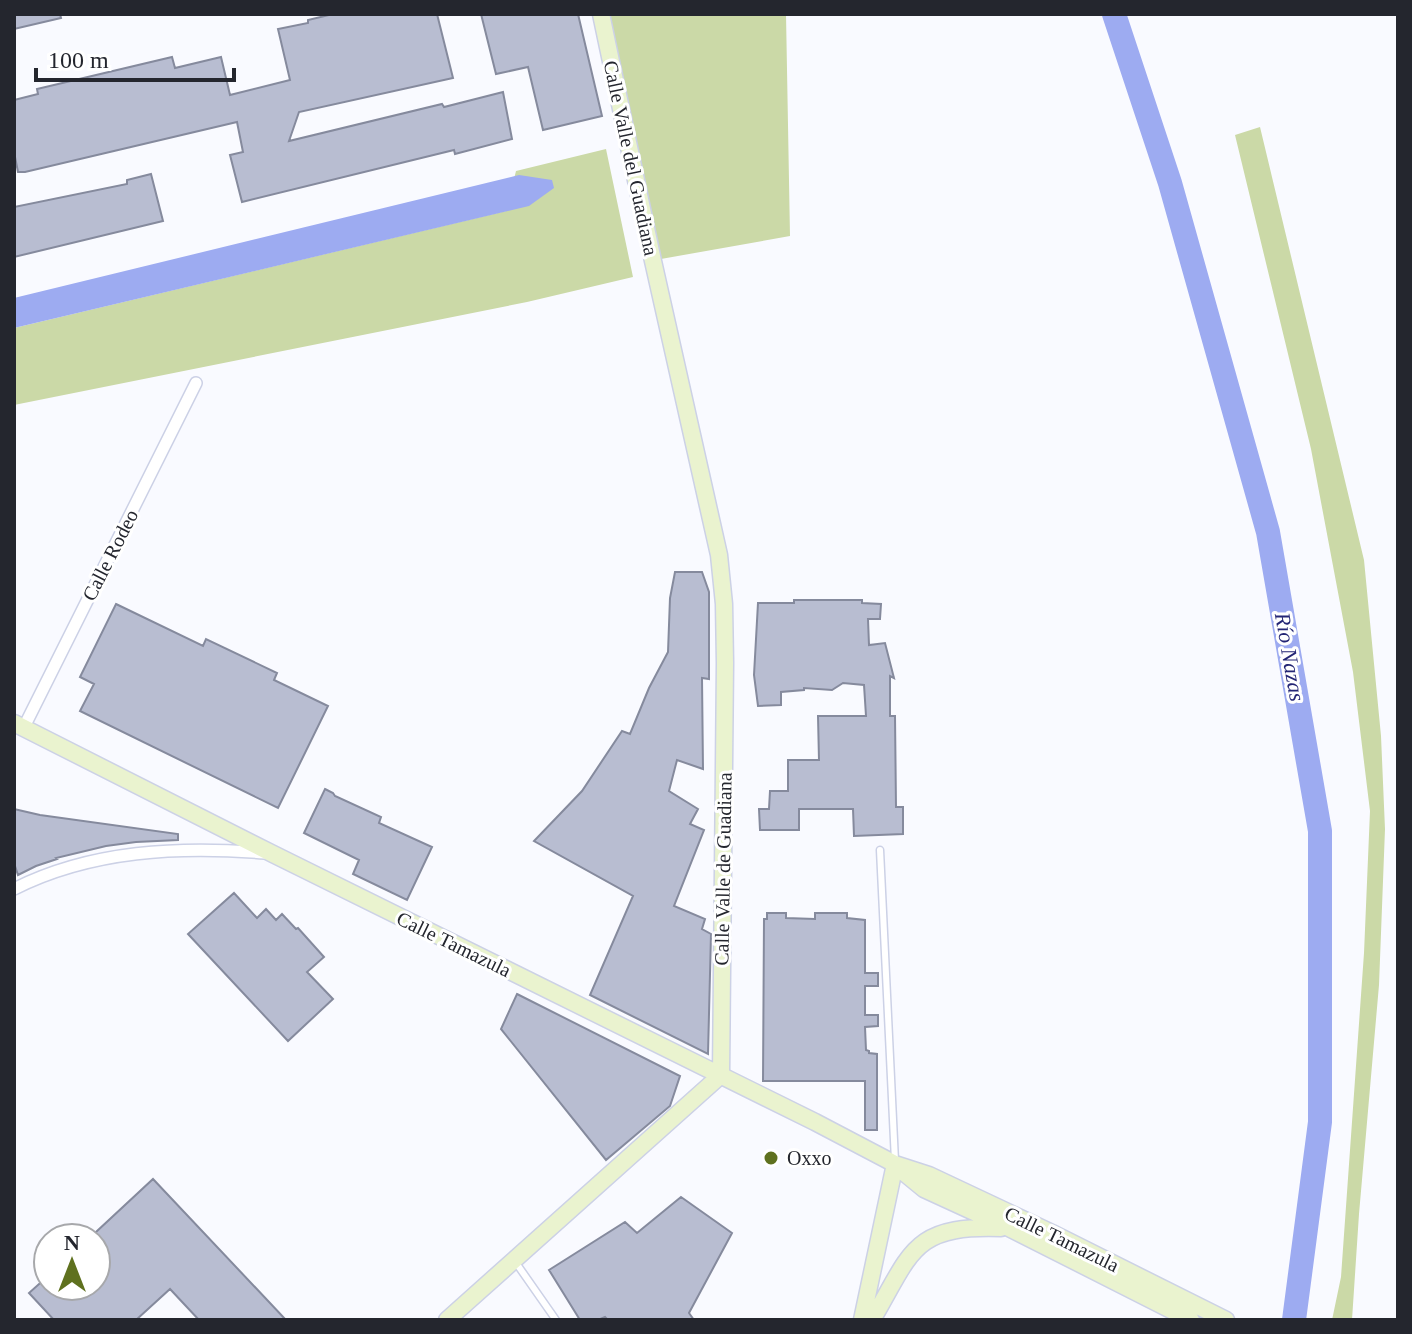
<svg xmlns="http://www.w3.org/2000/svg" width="1412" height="1334" font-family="'Times New Roman',serif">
	<rect width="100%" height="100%" fill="#f9faff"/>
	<path fill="#cbd9a7" d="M 607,14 L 786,14 L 790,236 L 661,259 Z
		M 1260,127 L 1364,560 L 1381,736 L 1385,829 L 1379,985 L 1359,1214 L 1352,1320 L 1332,1320 L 1341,1277 L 1364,953 L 1370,811 L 1353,672 L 1311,449 L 1235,135 Z
		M 606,149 L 633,277 L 527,302 L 14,405 L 14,328 L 506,211 L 516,171 Z"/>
	<path fill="#9dabf1" d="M 519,175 L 552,180 L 554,188 L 529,206 L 14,328 L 14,298 Z"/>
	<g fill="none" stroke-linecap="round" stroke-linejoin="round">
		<path stroke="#9dabf1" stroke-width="24" d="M 1114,14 L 1170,183 L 1268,532 L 1320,831 L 1320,1122 L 1294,1320"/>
	</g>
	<path fill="#b8bdd1" stroke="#858a9d" stroke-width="2" d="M 14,14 L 60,14 L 61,18 L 14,29 Z
		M 333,14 L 437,14 L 453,78 L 299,112 L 289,141 L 442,104 L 444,107 L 503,92 L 512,139 L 455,154 L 454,150 L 242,202 L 230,155 L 243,152 L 237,122 L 25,172 L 18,172 L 14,152 L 14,100 L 38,94 L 37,89 L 172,57 L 175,68 L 221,57 L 230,95 L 290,80 L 278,29 L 308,23 L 308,20 Z
		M 481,14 L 578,14 L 602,116 L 543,130 L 528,67 L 496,74 Z
		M 151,174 L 163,221 L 14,257 L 14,207 L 127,184 L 127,180 Z
		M 675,572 L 702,572 L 709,592 L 709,679 L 702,678 L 703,769 L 677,760 L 669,791 L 698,809 L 690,824 L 704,830 L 674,906 L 705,919 L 702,929 L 711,934 L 708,1054 L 590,995 L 633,896 L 534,841 L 582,791 L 622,731 L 630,734 L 649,688 L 668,652 L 670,598 Z
		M 794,600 L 862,600 L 862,603 L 881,604 L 880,619 L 868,619 L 869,645 L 885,643 L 894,678 L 890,676 L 890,716 L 895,716 L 896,807 L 903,807 L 903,834 L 854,836 L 853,809 L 799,809 L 799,830 L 760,830 L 759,809 L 769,809 L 770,791 L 788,791 L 788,760 L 819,760 L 818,716 L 866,716 L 864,685 L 843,683 L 832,690 L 804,688 L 804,690 L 781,692 L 781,705 L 758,706 L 754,675 L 758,603 L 794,603 Z
		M 116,604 L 203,646 L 206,639 L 277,673 L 274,680 L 328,706 L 278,808 L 80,711 L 94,684 L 80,677 Z
		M 325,789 L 333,793 L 335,796 L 381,817 L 379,823 L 432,847 L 407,900 L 353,874 L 359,860 L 304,833 Z
		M 14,809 L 40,815 L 178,834 L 178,840 L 136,842 L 106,846 L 56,858 L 57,859 L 36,866 L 18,875 L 14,863 Z
		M 234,893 L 257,918 L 266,909 L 276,920 L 282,914 L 296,929 L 298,928 L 324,957 L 307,972 L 333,999 L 288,1041 L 188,934 Z
		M 767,913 L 786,913 L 786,918 L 815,919 L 815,913 L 847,913 L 847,918 L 865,920 L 865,973 L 878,973 L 878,986 L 865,986 L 865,1015 L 878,1015 L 878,1026 L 865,1027 L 866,1050 L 869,1051 L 869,1053 L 877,1054 L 877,1130 L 865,1130 L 865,1081 L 763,1081 L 764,919 L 767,919 Z
		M 517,994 L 680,1076 L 670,1106 L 606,1160 L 501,1029 Z
		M 153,1179 L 286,1320 L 199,1320 L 170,1289 L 136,1320 L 54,1320 L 29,1293 L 48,1276 L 48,1286 L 96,1286 L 96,1232 Z
		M 681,1197 L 732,1233 L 689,1313 L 694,1320 L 608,1320 L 605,1317 L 598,1320 L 580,1320 L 549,1270 L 625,1222 L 637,1233 Z"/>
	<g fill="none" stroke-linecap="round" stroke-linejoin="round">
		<defs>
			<path id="lane" d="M 880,850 L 895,1161
				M 514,1260 L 556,1320"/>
			<path id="street" d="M 24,727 L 196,383
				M 14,889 C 91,850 180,846 265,853"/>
			<path id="secondary" d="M 14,723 L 273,854 L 815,1122 L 895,1164 L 929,1175 L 1052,1233 L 1226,1320
				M 902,1171 L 924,1189 L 1009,1228 L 1191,1320
				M 447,1320 L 721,1075 L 725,663 L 724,604 L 719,555 L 653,261 L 601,14
				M 862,1320 L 895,1164
				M 872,1320 C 912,1252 912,1225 1001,1228"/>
		</defs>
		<use href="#lane" stroke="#ccd1e6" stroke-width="9"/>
		<use href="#street" stroke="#ccd1e6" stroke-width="14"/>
		<use href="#secondary" stroke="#ccd1e6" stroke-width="19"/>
		<use href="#lane" stroke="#fff" stroke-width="6"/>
		<use href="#street" stroke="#fff" stroke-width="11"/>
		<use href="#secondary" stroke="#eaf3cf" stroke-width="16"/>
	</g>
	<circle fill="#5f711f" stroke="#fff" stroke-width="3" cx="771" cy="1158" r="8"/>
	<g text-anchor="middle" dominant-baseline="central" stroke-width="6" stroke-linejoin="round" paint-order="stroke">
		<g font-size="20" fill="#24262e" stroke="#fff">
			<text transform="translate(631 158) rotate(78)">Calle Valle del Guadiana</text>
			<text transform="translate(110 555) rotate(-63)">Calle Rodeo</text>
			<text transform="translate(723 869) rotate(-89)">Calle Valle de Guadiana</text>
			<text transform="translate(454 944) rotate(26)">Calle Tamazula</text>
			<text transform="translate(1062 1239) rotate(26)">Calle Tamazula</text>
		</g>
		<g font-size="20" fill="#24262e" stroke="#fff" text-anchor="start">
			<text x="787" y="1158">Oxxo</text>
		</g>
		<g font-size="22" font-style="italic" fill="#242675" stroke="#fff">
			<text transform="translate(1290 657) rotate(80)">Río Nazas</text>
		</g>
	</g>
	<rect width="1412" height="1334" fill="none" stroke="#24262e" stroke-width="32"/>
	<g transform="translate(72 1262)"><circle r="38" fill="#ffffff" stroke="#a7a8ab" stroke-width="2"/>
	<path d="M0-6L14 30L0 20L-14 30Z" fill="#5f711f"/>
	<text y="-12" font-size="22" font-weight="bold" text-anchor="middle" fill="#24262e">N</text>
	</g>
	<path d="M36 68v12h198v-12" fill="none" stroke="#24262e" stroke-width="4"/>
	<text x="48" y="68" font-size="24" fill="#24262e" stroke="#ffffff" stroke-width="6" paint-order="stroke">100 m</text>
</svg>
